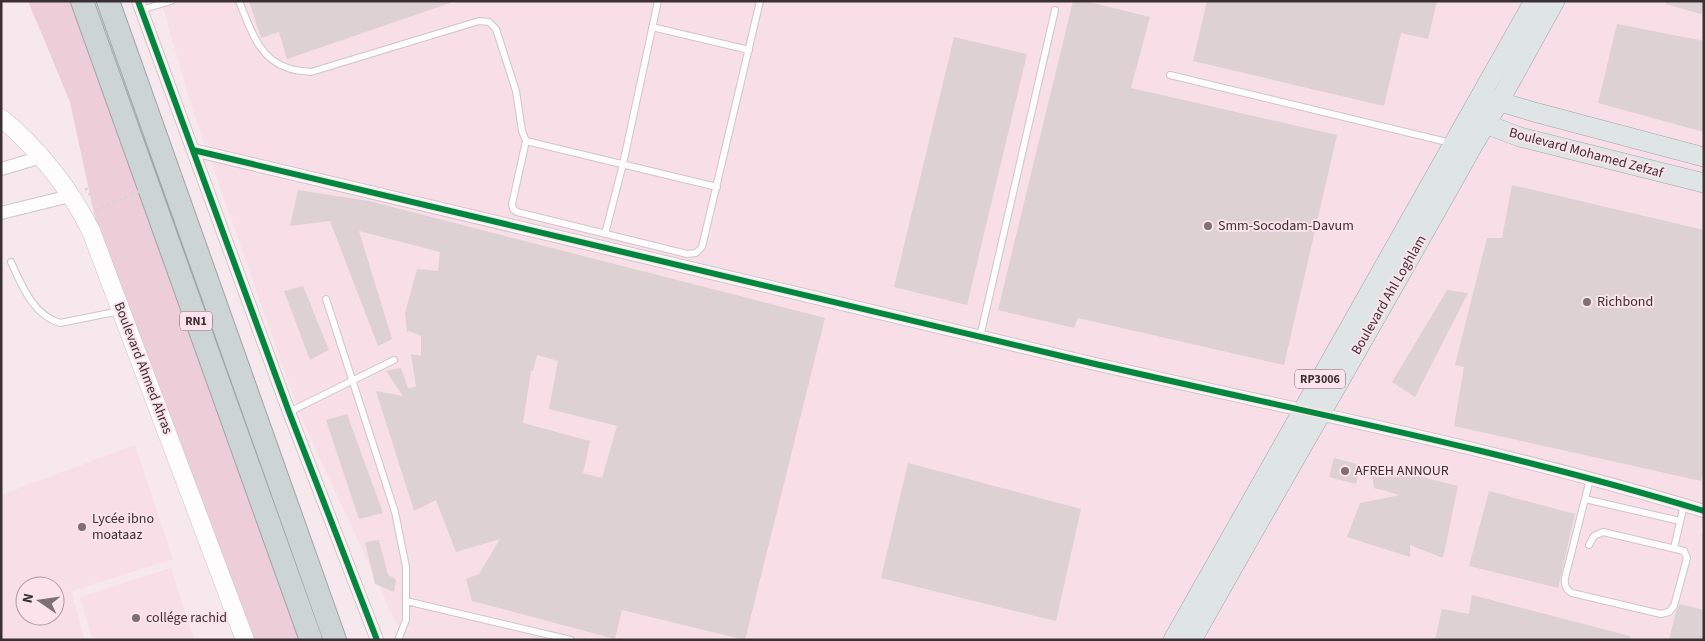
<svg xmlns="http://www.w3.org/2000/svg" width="1705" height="641" font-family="'Source Sans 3',sans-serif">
	<rect width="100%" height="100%" fill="#f6e8ec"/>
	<path fill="#f8dee6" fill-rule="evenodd" d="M 161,1 L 1704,1 L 1704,516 L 1700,533 L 1704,534 L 1704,640 L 404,640 L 300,415 L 191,105 Z
		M 135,445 L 173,559 L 71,591 L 85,640 L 1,640 L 1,495 ZM 25,586 L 55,586 L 55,616 L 25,616 Z
		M 171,568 L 194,640 L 92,640 L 80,597 Z"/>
	<path fill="#edcdd7" d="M 28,1 L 82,1 L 311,640 L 245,640 L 103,255 L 70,102 Z"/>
	<path fill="#ddd1d4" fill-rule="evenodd" d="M 249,1 L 450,1 L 450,3 L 287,59 L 279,32 L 261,38 Z
		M 1073,1 L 1085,1 L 1150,17 L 1131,88 L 1337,135 L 1284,365 L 1078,318 L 1074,328 L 998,310 Z
		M 1207,1 L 1437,1 L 1428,39 L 1401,33 L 1384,106 L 1193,61 Z
		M 1666,1 L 1704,1 L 1704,15 L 1666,4 Z
		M 1617,24 L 1704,41 L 1704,132 L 1598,103 Z
		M 954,37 L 1027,54 L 967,305 L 894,287 Z
		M 1512,185 L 1704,230 L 1704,470 L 1701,481 L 1454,426 L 1464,367 L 1455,365 L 1487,238 L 1502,238 Z
		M 298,190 L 369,201 L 825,318 L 745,640 L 622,610 L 615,639 L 472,601 L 466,579 L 479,574 L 500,539 L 456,552 L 436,500 L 414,511 L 376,391 L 403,396 L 386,371 L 401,368 L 408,388 L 416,387 L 411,354 L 421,356 L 421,336 L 409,331 L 407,332 L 405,313 L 417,269 L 438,271 L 440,252 L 359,231 L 392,339 L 378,346 L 330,221 L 290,226 ZM 537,355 L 558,361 L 549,409 L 617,426 L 602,478 L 583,473 L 590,441 L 523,423 L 531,371 L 533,371 Z
		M 303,286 L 329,350 L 310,360 L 284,291 Z
		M 1447,290 L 1468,293 L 1415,397 L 1392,382 Z
		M 347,414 L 383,513 L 359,519 L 326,420 Z
		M 1334,458 L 1361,465 L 1356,484 L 1329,477 Z
		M 908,463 L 1081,509 L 1056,621 L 881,578 Z
		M 1379,466 L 1458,486 L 1443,558 L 1410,545 L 1410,557 L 1347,537 L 1360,503 L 1400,495 L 1374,488 L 1371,467 L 1378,469 Z
		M 1489,491 L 1575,514 L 1558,588 L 1469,566 Z
		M 379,540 L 388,575 L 396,579 L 394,592 L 375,584 L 365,542 Z
		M 1472,595 L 1630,636 L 1630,640 L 1435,640 L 1442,609 L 1469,614 Z
		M 1680,604 L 1704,610 L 1704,640 L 1669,640 L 1676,611 Z"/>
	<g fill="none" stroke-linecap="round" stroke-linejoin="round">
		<defs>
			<path id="lane" d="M 239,1 C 250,27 258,59 288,68 C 295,71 304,71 311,72 L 479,21 L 489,22 L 496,29 L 516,91 L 522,131 L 526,141 L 512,204 L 513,209 L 517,212 L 687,254 L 696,253 L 702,247 L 760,1
				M 141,10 L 171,1
				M 652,27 L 749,50
				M 1170,75 L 1451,143
				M 526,141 L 717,187
				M 605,234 L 623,164 L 658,1
				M 11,262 C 22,286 33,315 60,323 L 120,311
				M 326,299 L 395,512 L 406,567 L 406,620 L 398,640
				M 980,337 L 1055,10
				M 289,412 L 394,360
				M 1585,499 L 1680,521
				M 1589,545 L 1594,536 L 1603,532 L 1684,551 L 1687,558 L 1674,606 L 1669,612 L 1661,614 L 1572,593 C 1566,590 1564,585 1565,578 L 1590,479
				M 1674,548 L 1684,505
				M 406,601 L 571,640"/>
			<path id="street" d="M 138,1 L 289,412 L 377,640
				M 193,150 C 487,220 780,292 1074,359 C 1284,408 1497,448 1704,511
				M 1,169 L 42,157
				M 1,213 L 70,196"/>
			<path id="secondary" d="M 1,118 C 37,147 71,190 91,231 L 245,640"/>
			<path id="primary" d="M 1487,98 L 1534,112 L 1704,157
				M 1475,120 L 1520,137 L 1704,183
				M 1173,640 L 1534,1
				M 1192,640 C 1286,473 1382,309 1475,142 L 1499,102 L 1555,1"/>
			<path id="highway" d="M 82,1 L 311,640
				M 108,1 L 335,640"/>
		</defs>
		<use href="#lane" stroke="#cfc5c8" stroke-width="8"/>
		<use href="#street" stroke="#cfc5c8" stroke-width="14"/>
		<use href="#secondary" stroke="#cfc5c8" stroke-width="19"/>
		<use href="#primary" stroke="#9fa5a4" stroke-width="20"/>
		<use href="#highway" stroke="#9fa5a4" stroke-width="24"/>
		<path stroke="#d7d3d4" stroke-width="2.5" stroke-dasharray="2.5 4" stroke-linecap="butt" d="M 85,190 L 87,189 L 91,198
			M 97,211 L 107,205"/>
		<use href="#lane" stroke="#fefcfc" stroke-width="6"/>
		<use href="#street" stroke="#fefcfc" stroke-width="12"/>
		<use href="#secondary" stroke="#fefcfc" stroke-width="18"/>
		<use href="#primary" stroke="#dfe5e4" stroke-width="19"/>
		<use href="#highway" stroke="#ccd5d3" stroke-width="22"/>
		<path stroke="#d7d3d4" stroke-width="2.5" stroke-dasharray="2.5 4" stroke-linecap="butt" d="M 107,205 L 182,173"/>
		<defs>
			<path id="cycleway" d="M 138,1 L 289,412 L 377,640
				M 193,150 C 487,220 780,292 1074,359 C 1284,408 1497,448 1704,511"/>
		</defs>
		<use href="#cycleway" stroke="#fce2ea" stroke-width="9"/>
		<use href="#cycleway" stroke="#00873e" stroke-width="6"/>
	</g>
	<g fill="#7c7074" stroke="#fce2ea" stroke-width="2">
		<circle cx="1208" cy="226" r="5"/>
		<circle cx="1587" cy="302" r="5"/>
		<circle cx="1345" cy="471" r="5"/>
		<circle cx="82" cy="527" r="5"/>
		<circle cx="136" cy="618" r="5"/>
	</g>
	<g text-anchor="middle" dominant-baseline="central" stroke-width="4" stroke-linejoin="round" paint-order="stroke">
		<g fill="#fce2ea" stroke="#74656a" stroke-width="1">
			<rect x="180" y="311.5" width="32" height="19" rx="4"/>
			<rect x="1295" y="369.5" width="50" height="19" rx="4"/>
		</g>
		<g font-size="12" font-weight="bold" fill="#3a3033">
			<text x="196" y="321">RN1</text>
			<text x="1320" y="379">RP3006</text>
		</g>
		<g font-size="14" fill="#3a3033" stroke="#fce2ea">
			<text transform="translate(1586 153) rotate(15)">Boulevard Mohamed Zefzaf</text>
			<text transform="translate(1389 295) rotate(-60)">Boulevard Ahl Loghlam</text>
			<text transform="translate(143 368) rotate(69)">Boulevard Ahmed Ahras</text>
		</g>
		<g font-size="14" fill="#3a3033" stroke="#fce2ea" text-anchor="start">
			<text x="1218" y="226">Smm-Socodam-Davum</text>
			<text x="1597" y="302">Richbond</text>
			<text x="1355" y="471">AFREH ANNOUR</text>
			<text x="92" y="519">Lycée ibno<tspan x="92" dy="16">moataaz</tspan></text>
			<text x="146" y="618">collége rachid</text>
		</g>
	</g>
	<rect width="1705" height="641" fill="none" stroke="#3a3033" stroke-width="5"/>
	<g transform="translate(40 601) rotate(283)"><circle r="24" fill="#fce2ea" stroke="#ae9ba1"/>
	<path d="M0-4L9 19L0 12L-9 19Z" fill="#7c7074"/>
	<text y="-8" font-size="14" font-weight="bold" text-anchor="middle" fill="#3a3033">N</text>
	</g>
</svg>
